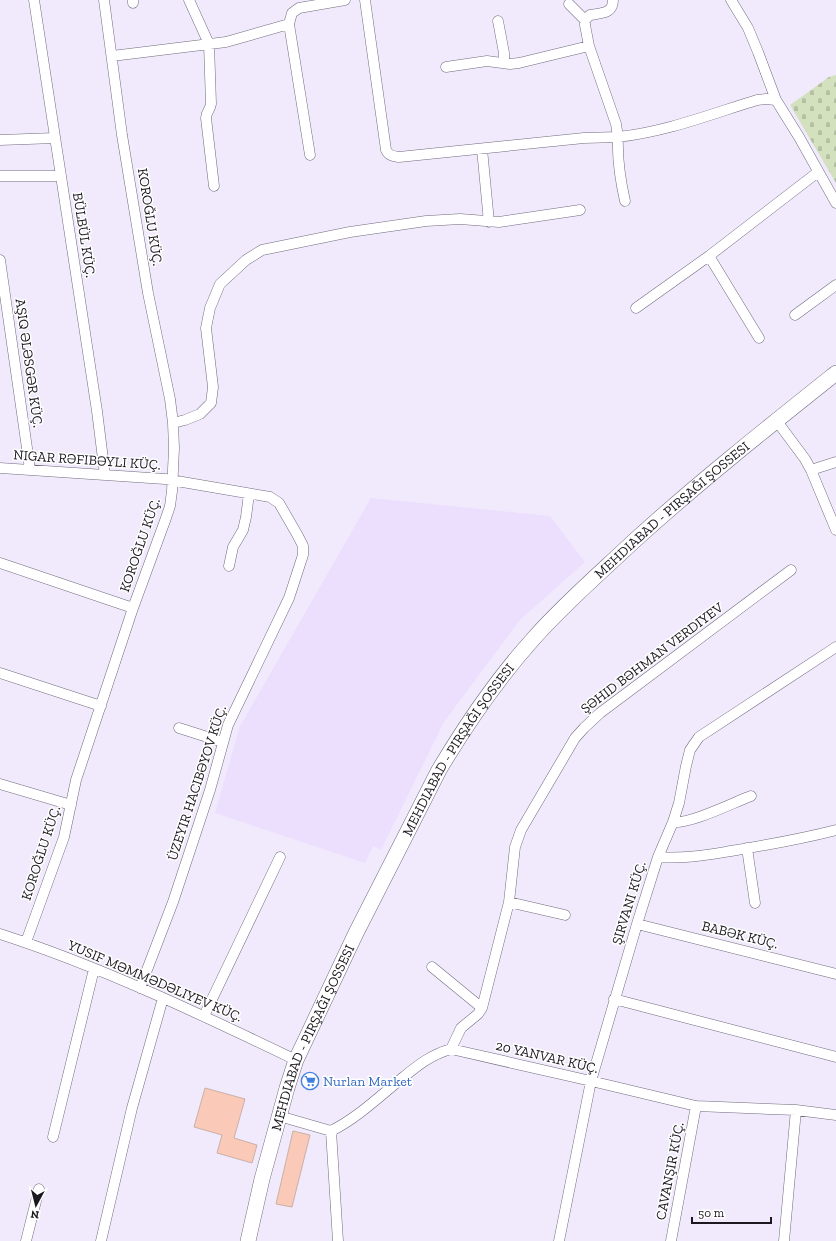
<svg xmlns="http://www.w3.org/2000/svg" width="836" height="1241" font-family="'Zilla Slab',serif">
	<defs>
		<pattern id="cemetery-stones" width="16" height="16" patternUnits="userSpaceOnUse"><rect width="16" height="16" fill="#d4e1be"/><path d="M2 7V4a2 2 0 0 1 4 0v3zM10 15v-3a2 2 0 0 1 4 0v3z" fill="#b5c0a3"/></pattern>
	</defs>
	<rect width="100%" height="100%" fill="#f1eafc"/>
	<path fill="#ebdffd" d="M 371,498 L 550,516 L 585,562 L 520,620 L 444,722 L 381,850 L 373,846 L 365,863 L 215,813 L 240,726 Z"/>
	<path fill="url(#cemetery-stones)" d="M 836,75 L 836,183 L 790,105 L 829,77 Z"/>
	<path fill="#fac9b8" stroke="#c9b0a7" d="M 205,1088 L 245,1099 L 234,1138 L 257,1145 L 252,1163 L 217,1153 L 222,1135 L 194,1127 Z
		M 293,1131 L 310,1135 L 292,1207 L 276,1204 Z"/>
	<g fill="none" stroke-linecap="round" stroke-linejoin="round">
		<defs>
			<path id="minor" d="M 34,0 L 97,411 L 105,475
				M 133,0 L 133,3
				M 189,0 L 209,44 L 211,104 C 210,110 206,112 206,118 L 214,186
				M 365,0 L 386,150 C 389,156 393,156 399,157 L 584,138 L 618,137 C 617,160 620,179 625,201
				M 613,0 C 613,14 601,13 590,15 L 585,20 L 585,25 L 589,46 L 616,124 L 618,137 C 666,132 711,114 757,100 L 766,99 L 776,100 L 799,137 L 836,203
				M 731,0 L 748,28 L 758,52 L 776,100
				M 569,4 L 585,20
				M 498,21 L 504,53 L 504,63
				M 289,24 L 310,155
				M 112,56 L 226,42 L 289,24 L 292,13 L 299,8 L 345,0
				M 446,67 L 487,61 L 510,64 L 519,63 L 589,46
				M 0,140 L 55,138
				M 482,149 L 489,222
				M 0,176 L 61,176
				M 709,256 L 759,338
				M 0,260 L 30,469
				M 636,308 L 709,256 L 818,172
				M 795,315 L 836,285
				M 776,420 L 805,459 L 811,470 L 836,530
				M 173,423 L 185,420 L 200,414 L 211,403 L 213,387 L 206,328 L 210,308 L 220,284 L 246,260 L 262,250 L 350,232 L 426,221 L 460,219 L 499,222 L 580,210
				M 0,468 L 165,479 L 270,497 L 279,503 L 298,536 L 303,546 L 303,555 L 289,598 L 228,725 L 210,790 L 173,902 L 140,988
				M 811,470 L 836,462
				M 0,563 L 133,608
				M 229,566 L 233,547 L 243,530 L 246,517 L 249,494
				M 0,673 L 101,706
				M 179,728 L 223,742
				M 0,784 L 71,805
				M 673,822 C 691,824 732,803 751,796
				M 747,848 L 755,903
				M 658,857 C 684,859 706,855 731,851 C 767,845 801,839 836,830
				M 509,902 L 565,915
				M 637,924 L 836,974
				M 0,934 C 102,967 200,1014 296,1060
				M 26,942 L 64,837 L 76,780 L 133,608 L 166,518 L 170,506 L 172,491 L 174,448 L 173,423 L 170,399 L 148,293 L 122,135 L 104,0
				M 432,967 L 482,1008
				M 614,999 L 836,1057
				M 204,1016 L 280,857
				M 451,1049 L 461,1028 L 478,1014 L 482,1008 L 509,902 L 515,847 L 521,830 L 575,738 L 584,728 L 600,713 L 791,570
				M 279,1116 L 331,1131 C 357,1118 379,1097 401,1079 C 417,1066 430,1055 451,1049 L 591,1081 L 696,1106 L 796,1110 L 836,1115
				M 331,1131 L 338,1241
				M 53,1137 L 94,969
				M 26,1241 L 39,1189
				M 101,1241 L 132,1108 L 163,998
				M 559,1241 L 591,1081 L 637,924 L 658,857 L 673,822 L 679,803 L 686,766 L 690,750 L 699,737 L 836,647
				M 671,1241 L 696,1106
				M 784,1241 L 796,1110"/>
			<g id="secondary">
				<path id="s1" d="M 248,1241 L 262,1179 L 287,1088 L 296,1060 L 356,933 L 439,770 C 467,723 498,678 534,638 C 565,603 600,573 634,541 C 699,482 767,428 836,373"/>
			</g>
		</defs>
		<use href="#minor" stroke="#716a7d" stroke-width="11"/>
		<use href="#secondary" stroke="#716a7d" stroke-width="16"/>
		<use href="#minor" stroke="#fff" stroke-width="10"/>
		<use href="#secondary" stroke="#fff" stroke-width="15"/>
	</g>
	<defs>
		<symbol id="supermarket-ring" viewBox="-11 -11 22 22"><circle r="9.5" fill="#fff" stroke="#3f7fe0" stroke-width="1.5"/><path d="M-6-5.5h2.5l.6 2H6L4.5 2H-2.5L-4.4-4H-6ZM-1.5 3.2a1.3 1.3 0 1 0 .1 0ZM3 3.2a1.3 1.3 0 1 0 .1 0Z" fill="#3f7fe0"/></symbol>
	</defs>
	<g fill-rule="evenodd">
		<use href="#supermarket-ring" x="300" y="1071" width="20" height="20"/>
	</g>
	<g text-anchor="middle" dominant-baseline="central" stroke-width="3" stroke-linejoin="round" paint-order="stroke">
		<g font-size="14" fill="#1b181f" stroke="#fff">
			<text transform="translate(150 217) rotate(81)">KOROĞLU KÜÇ.</text>
			<text transform="translate(84 235) rotate(81)">BÜLBÜL KÜÇ.</text>
			<text transform="translate(29 363) rotate(82)">AŞIQ ƏLƏSGƏR KÜÇ.</text>
			<text transform="translate(87 460) rotate(4)">NIGAR RƏFIBƏYLI KÜÇ.</text>
			<text stroke="none"><textPath href="#s1" startOffset="862">MEHDIABAD - PIRŞAĞI ŞOSSESI</textPath></text>
			<text transform="translate(140 545) rotate(-71)">KOROĞLU KÜÇ.</text>
			<text transform="translate(652 658) rotate(-37)">ŞƏHID BƏHMAN VERDIYEV</text>
			<text stroke="none"><textPath href="#s1" startOffset="538">MEHDIABAD - PIRŞAĞI ŞOSSESI</textPath></text>
			<text transform="translate(197 783) rotate(-72)">ÜZEYIR HACIBƏYOV KÜÇ.</text>
			<text transform="translate(41 853) rotate(-72)">KOROĞLU KÜÇ.</text>
			<text transform="translate(629 903) rotate(-73)">ŞIRVANI KÜÇ.</text>
			<text transform="translate(740 935) rotate(14)">BABƏK KÜÇ.</text>
			<text transform="translate(155 981) rotate(23)">YUSIF MƏMMƏDƏLIYEV KÜÇ.</text>
			<text stroke="none"><textPath href="#s1" startOffset="214">MEHDIABAD - PIRŞAĞI ŞOSSESI</textPath></text>
			<text transform="translate(547 1057) rotate(13)">20 YANVAR KÜÇ.</text>
			<text transform="translate(670 1171) rotate(-79)">CAVANŞIR KÜÇ.</text>
		</g>
		<g font-size="14" fill="#366cbe" stroke="#fff" text-anchor="start">
			<text x="323" y="1081">Nurlan Market</text>
		</g>
	</g>
	<g transform="translate(36 1205) rotate(187)" stroke="#ffffff" stroke-width="3" paint-order="stroke">
	<path d="M0-3L7 15L0 10L-7 15Z" fill="#1b181f"/>
	<text y="-6" font-size="11" font-weight="bold" text-anchor="middle" fill="#1b181f">N</text>
	</g>
	<path d="M692 1217v6h79v-6" fill="none" stroke="#1b181f" stroke-width="2"/>
	<text x="698" y="1217" font-size="12" fill="#1b181f" stroke="#ffffff" stroke-width="3" paint-order="stroke">50 m</text>
</svg>
